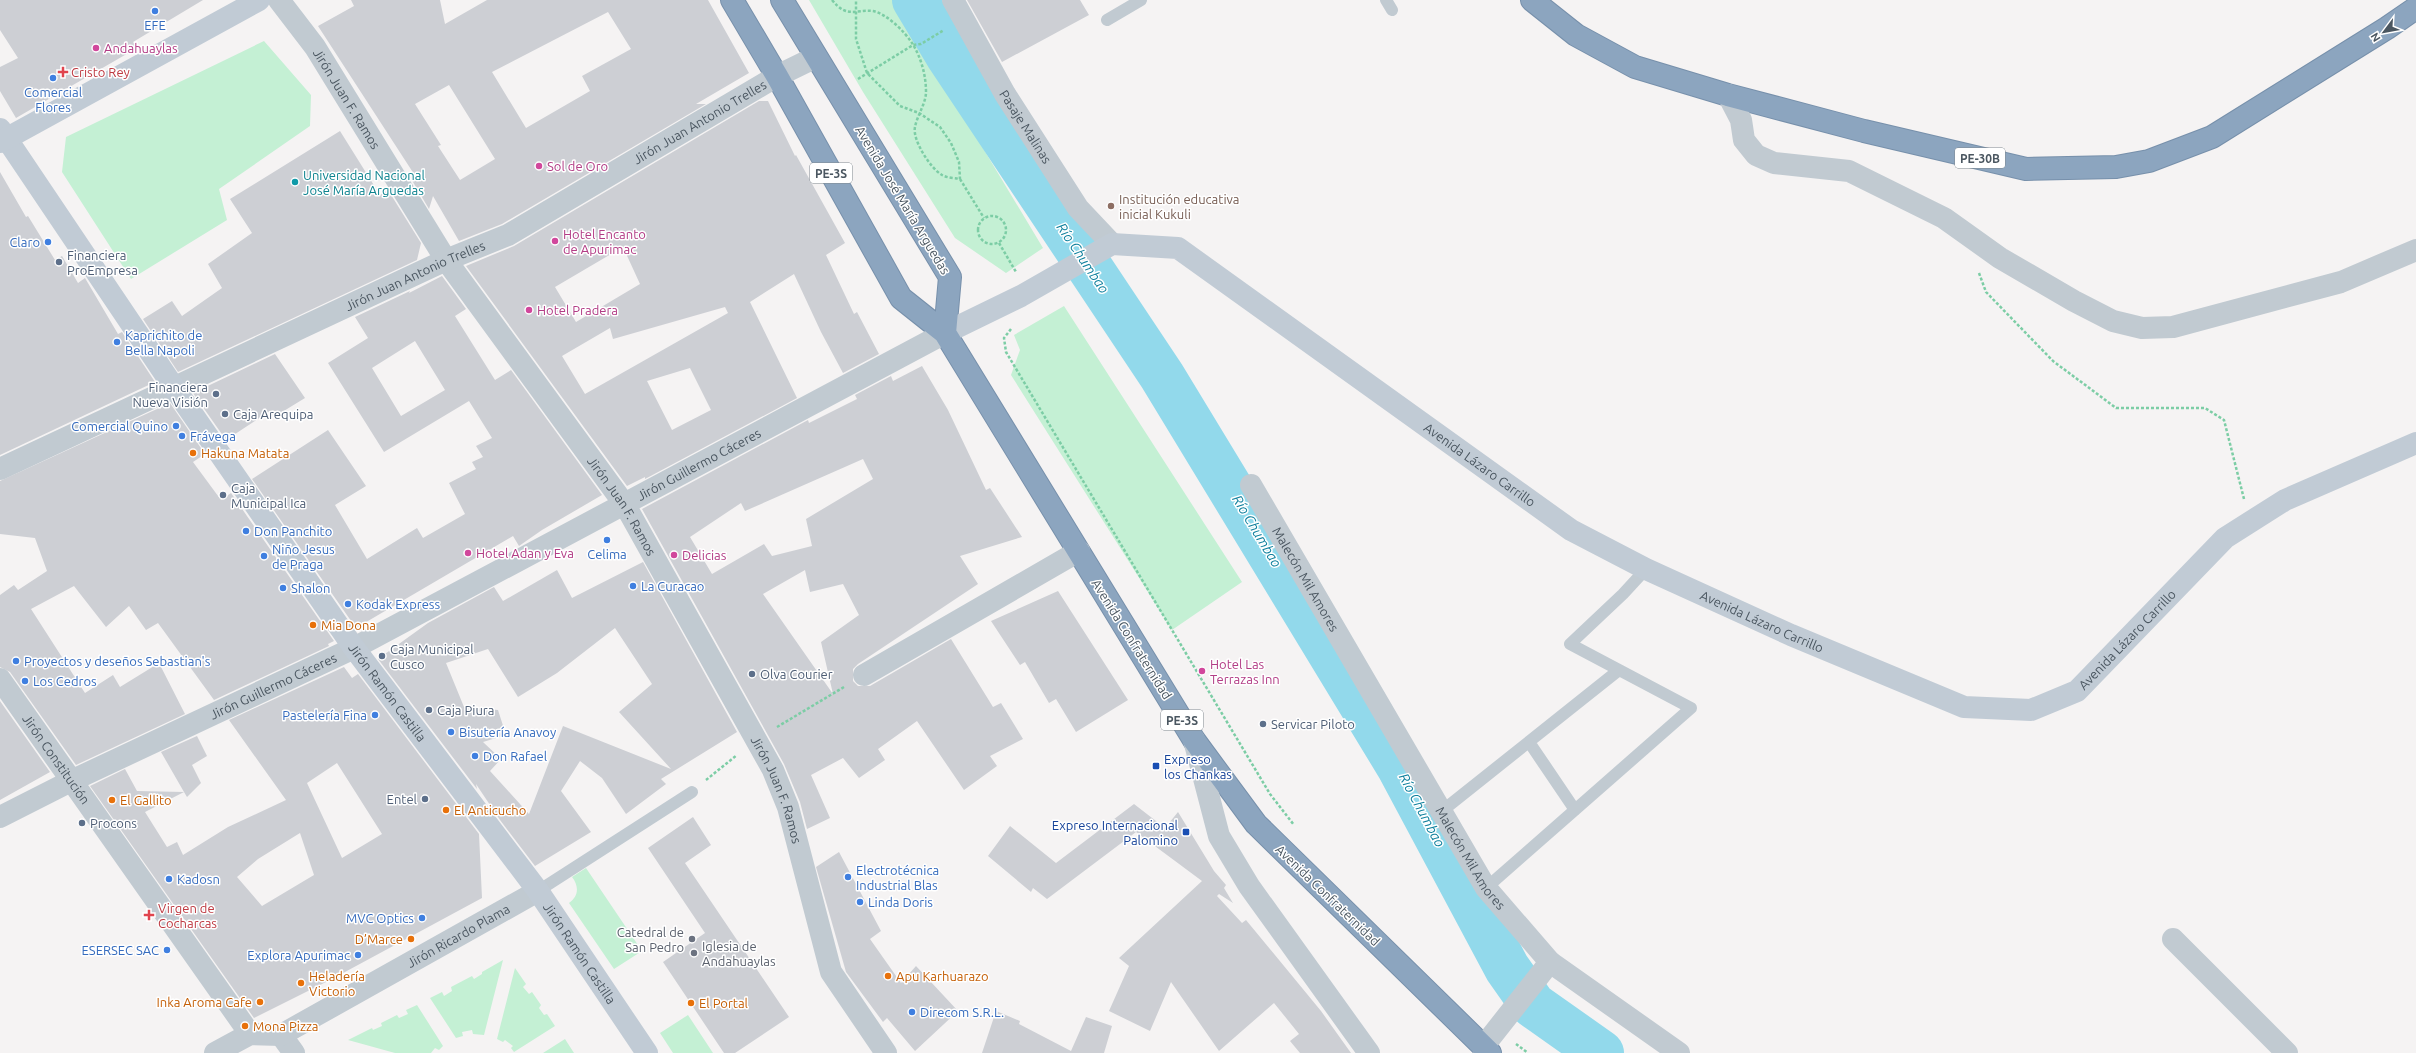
<svg xmlns="http://www.w3.org/2000/svg" width="2416" height="1053" font-family="Ubuntu,sans-serif">
	<rect width="100%" height="100%" fill="#f5f3f3"/>
	<path fill="#c4f0d4" d="M 809,0 L 894,0 L 1043,248 L 1006,273 L 955,238 L 863,92 Z
		M 264,41 L 311,95 L 310,126 L 219,189 L 227,220 L 131,279 L 62,172 L 66,137 Z
		M 1064,306 L 1242,582 L 1172,630 L 1011,375 L 1020,350 L 1014,335 Z
		M 586,868 L 642,951 L 614,969 L 569,903 C 579,896 579,886 572,877 Z
		M 503,960 L 484,1035 L 473,1034 L 472,1030 L 462,1032 L 463,1036 L 456,1038 L 430,998 L 442,992 L 444,996 L 452,991 L 451,987 L 472,976 L 474,979 L 482,974 L 482,972 Z
		M 515,968 L 526,984 L 523,987 L 529,994 L 532,992 L 541,1005 L 539,1008 L 544,1015 L 547,1014 L 555,1026 L 514,1052 L 511,1048 L 513,1046 L 505,1040 L 503,1042 L 497,1039 Z
		M 417,1005 L 443,1046 L 439,1050 L 435,1048 L 431,1053 L 395,1053 L 348,1040 L 372,1028 L 373,1030 L 382,1026 L 381,1023 L 397,1015 L 399,1018 L 408,1014 L 406,1010 Z
		M 688,1015 L 713,1053 L 673,1053 L 660,1033 Z
		M 565,1039 L 574,1053 L 543,1053 Z"/>
	<g fill="none" stroke-linecap="round" stroke-linejoin="round">
		<path stroke="#92d9eb" stroke-width="46" d="M 915,0 L 948,55 L 1162,376 L 1399,766 L 1507,968 L 1533,1005 L 1601,1053"/>
	</g>
	<path fill="#cdcfd4" fill-rule="evenodd" d="M 0,0 L 203,0 L 133,42 L 137,48 L 16,118 L 0,91 L 0,67 L 18,58 L 0,30 Z
		M 351,0 L 440,0 L 445,24 L 487,0 L 708,0 L 749,73 L 696,104 L 706,104 L 502,224 L 459,241 L 433,196 L 429,209 L 410,177 L 414,174 L 318,26 L 354,6 ZM 608,12 L 631,49 L 582,76 L 590,91 L 526,128 L 492,72 ZM 449,85 L 495,159 L 460,180 L 438,146 L 441,145 L 415,104 Z
		M 967,0 L 1080,0 L 1089,15 L 1002,62 Z
		M 759,101 L 768,101 L 795,156 L 796,155 L 845,243 L 826,255 L 854,314 L 857,312 L 879,354 L 843,373 L 821,332 L 794,274 L 750,302 L 797,398 L 645,479 L 645,477 L 627,486 L 466,266 L 514,246 ZM 623,247 L 640,284 L 576,322 L 555,287 ZM 725,307 L 728,313 L 585,394 L 562,356 L 610,328 L 613,339 ZM 690,368 L 711,410 L 672,430 L 647,381 Z
		M 340,131 L 380,195 L 388,190 L 421,243 L 417,260 L 178,372 L 143,319 L 172,301 L 182,316 L 222,288 L 208,264 L 252,233 L 230,199 Z
		M 0,172 L 26,217 L 28,216 L 55,260 L 62,256 L 78,283 L 85,278 L 118,334 L 122,332 L 155,382 L 0,455 Z
		M 442,276 L 466,309 L 455,316 L 495,380 L 511,370 L 602,495 L 542,530 L 519,546 L 513,536 L 356,628 L 252,479 L 328,430 L 366,486 L 335,505 L 367,559 L 417,528 L 423,538 L 465,514 L 449,483 L 476,469 L 472,462 L 483,457 L 476,446 L 492,438 L 469,401 L 384,452 L 328,363 L 368,338 L 355,317 L 410,291 L 409,293 ZM 415,341 L 445,390 L 401,416 L 372,368 Z
		M 275,354 L 305,398 L 274,417 L 270,411 L 226,440 L 193,393 Z
		M 922,366 L 948,410 L 986,490 L 990,488 L 1022,537 L 960,556 L 978,584 L 858,664 L 853,669 L 853,681 L 858,686 L 870,686 L 951,639 L 993,707 L 1001,703 L 1023,739 L 990,756 L 997,766 L 964,790 L 917,721 L 878,749 L 885,760 L 859,778 L 843,758 L 811,775 L 830,818 L 807,829 L 800,802 L 784,764 L 642,509 L 808,420 L 809,423 L 857,399 L 855,395 L 891,376 L 893,381 ZM 863,459 L 873,479 L 806,519 L 812,546 L 772,556 L 764,544 L 712,574 L 690,537 L 741,503 L 745,511 ZM 805,570 L 810,592 L 843,584 L 859,615 L 821,642 L 833,694 L 763,594 Z
		M 170,403 L 205,454 L 193,462 L 221,500 L 231,493 L 334,641 L 328,644 L 329,646 L 214,700 L 158,623 L 146,630 L 129,606 L 106,627 L 74,586 L 31,609 L 85,693 L 113,675 L 120,687 L 159,663 L 185,714 L 76,765 L 10,672 L 0,667 L 0,595 L 14,585 L 18,590 L 47,571 L 35,538 L 0,534 L 0,481 Z
		M 643,562 L 737,732 L 661,779 L 666,784 L 626,814 L 602,778 L 580,761 L 561,791 L 591,832 L 535,866 L 500,820 L 476,784 L 477,789 L 378,659 L 428,623 L 494,587 L 503,601 L 557,570 L 572,598 ZM 615,628 L 652,684 L 619,712 L 671,769 L 563,726 L 529,814 L 490,771 L 501,759 L 483,742 L 506,735 L 498,710 L 464,707 L 446,663 L 488,649 L 518,697 L 557,673 Z
		M 1058,591 L 1128,700 L 1076,732 L 1056,699 L 1049,703 L 1025,662 L 1020,665 L 991,621 Z
		M 344,667 L 352,678 L 358,674 L 479,834 L 482,898 L 332,979 L 254,1018 L 90,786 L 125,769 L 137,791 L 184,792 L 161,752 L 197,736 L 207,756 L 192,765 L 201,783 L 187,797 L 184,792 L 145,812 L 167,847 L 177,842 L 183,855 L 228,827 L 286,800 L 229,720 ZM 337,763 L 382,834 L 342,858 L 307,783 ZM 300,833 L 314,875 L 262,906 L 237,877 L 258,859 Z
		M 0,701 L 50,772 L 0,800 Z
		M 1134,804 L 1165,828 L 1178,812 L 1214,871 L 1226,885 L 1224,888 L 1233,903 L 1219,894 L 1217,896 L 1242,923 L 1246,920 L 1321,1011 L 1351,1053 L 1300,1053 L 1290,1041 L 1299,1034 L 1274,1003 L 1219,1051 L 1171,982 L 1150,1031 L 1109,1011 L 1129,966 L 1119,958 L 1202,881 L 1136,832 L 1047,899 L 1033,888 L 1031,892 L 988,856 L 1010,826 L 1056,863 Z
		M 693,817 L 711,845 L 685,863 L 789,1017 L 735,1053 L 724,1053 L 663,962 L 705,933 L 648,848 Z
		M 839,852 L 881,931 L 870,939 L 901,983 L 916,966 L 958,1011 L 915,1051 L 887,1018 L 883,1022 L 846,972 L 816,867 Z
		M 996,1011 L 1020,1021 L 1019,1024 L 1071,1051 L 1086,1017 L 1112,1026 L 1104,1053 L 982,1053 Z"/>
	<g fill="none" stroke-linecap="round" stroke-linejoin="round">
		<defs>
			<path id="highway" d="M 732,0 L 777,76 L 901,298 L 945,333 L 1194,740 L 1256,824 L 1490,1053
				M 782,0 L 950,277 L 945,333
				M 1532,0 L 1576,35 L 1635,67 L 1728,95 L 1864,131 L 2026,169 L 2116,167 L 2149,161 L 2212,137 L 2387,28 L 2416,8"/>
		</defs>
		<use href="#highway" stroke="#7790ab" stroke-width="24"/>
		<path stroke="#7ccda5" stroke-width="2.5" stroke-dasharray="3 2" stroke-linecap="butt" d="M 832,0 C 847,19 856,9 873,11 C 887,14 904,31 912,43 C 921,57 926,75 926,92 C 926,103 917,116 915,127 C 912,140 931,169 942,175 C 947,178 955,178 960,179 L 959,162 L 951,143 L 940,127 L 919,113 L 900,106 L 867,73 L 856,39 L 856,0
			M 858,79 L 913,45 L 921,44 L 944,30
			M 960,179 L 984,218
			M978 230a14 14 0 1 1 28 0a14 14 0 1 1-28 0Z
			M 999,243 L 1016,272
			M 1979,273 L 1986,292 L 2053,361 L 2116,408 L 2205,408 L 2224,420 L 2244,499
			M 1011,329 L 1004,338 L 1006,352 L 1270,794 L 1294,825
			M 777,727 L 844,687
			M 706,780 L 737,755
			M 1516,1044 L 1528,1053"/>
		<path stroke="#c1cad1" stroke-width="12" d="M 1386,0 L 1392,10
			M 1107,20 L 1141,0
			M 1529,742 L 1575,810
			M 1442,811 L 1619,670
			M 1486,888 L 1691,708 L 1570,644 L 1623,594 L 1646,569
			M 538,891 L 692,792"/>
		<g stroke="#c1cad1" stroke-width="22">
			<path id="s1" d="M 279,0 L 315,47 L 446,260 L 625,505 L 773,770 L 788,807 L 831,972 L 886,1053"/>
			<path id="s2" d="M 953,0 L 1005,94 L 1078,208 L 1112,244"/>
			<path d="M 1728,95 L 1741,120 L 1744,140 L 1756,155 L 1774,163 L 1849,171 L 1944,218 L 2000,258 L 2074,301 L 2113,321 L 2142,328 L 2173,327 L 2341,282 L 2416,250"/>
			<path id="s3" d="M 0,469 L 446,260 L 508,235 L 777,76 L 816,57"/>
			<path id="s4" d="M 1251,485 L 1486,888 L 1550,962 L 1679,1053"/>
			<path d="M 864,675 L 1079,551"/>
			<path id="s5" d="M 0,679 L 250,1034"/>
			<path d="M 1194,740 L 1219,836 L 1249,886 L 1369,1053"/>
			<path id="s6" d="M 0,817 L 71,781 L 354,648 L 945,333"/>
			<path d="M 2173,939 L 2287,1053"/>
			<path d="M 281,1035 L 294,1053"/>
			<path d="M 1483,1047 L 1550,962"/>
			<path id="s7" d="M 215,1053 L 250,1034 L 281,1035 L 538,891"/>
		</g>
		<g stroke="#c1cbd5" stroke-width="22">
			<path id="s8" d="M 0,129 L 173,386 L 354,648 L 538,891 L 647,1053"/>
			<path d="M 0,142 L 259,0"/>
			<path id="s9" d="M 945,333 L 1021,296 L 1112,244 L 1178,248 L 1571,530 L 1646,569 L 1791,635 L 1964,707 L 2031,710 L 2077,691 L 2225,538 L 2285,500 L 2416,443"/>
		</g>
		<use href="#highway" stroke="#8ca5bf" stroke-width="22"/>
	</g>
	<g fill="#3f7fe0" stroke="#fff" stroke-width="1.5">
		<circle cx="155" cy="11" r="4"/>
		<circle cx="53" cy="78" r="4"/>
		<circle cx="48" cy="242" r="4"/>
		<circle cx="117" cy="342" r="4"/>
		<circle cx="176" cy="426" r="4"/>
		<circle cx="182" cy="436" r="4"/>
		<circle cx="246" cy="531" r="4"/>
		<circle cx="607" cy="540" r="4"/>
		<circle cx="264" cy="556" r="4"/>
		<circle cx="633" cy="586" r="4"/>
		<circle cx="283" cy="588" r="4"/>
		<circle cx="348" cy="604" r="4"/>
		<circle cx="16" cy="661" r="4"/>
		<circle cx="25" cy="681" r="4"/>
		<circle cx="375" cy="715" r="4"/>
		<circle cx="451" cy="732" r="4"/>
		<circle cx="475" cy="756" r="4"/>
		<circle cx="848" cy="877" r="4"/>
		<circle cx="169" cy="879" r="4"/>
		<circle cx="860" cy="902" r="4"/>
		<circle cx="422" cy="918" r="4"/>
		<circle cx="167" cy="950" r="4"/>
		<circle cx="358" cy="955" r="4"/>
		<circle cx="912" cy="1012" r="4"/>
	</g>
	<g fill="#d1479c" stroke="#fff" stroke-width="1.5">
		<circle cx="96" cy="48" r="4"/>
		<circle cx="539" cy="166" r="4"/>
		<circle cx="555" cy="241" r="4"/>
		<circle cx="529" cy="310" r="4"/>
		<circle cx="468" cy="553" r="4"/>
		<circle cx="674" cy="555" r="4"/>
		<circle cx="1202" cy="671" r="4"/>
	</g>
	<g fill="#e0444e" stroke="#fff" stroke-width="1.5">
		<path d="M61 66h4v4h4v4h-4v4h-4v-4h-4v-4h4z"/>
		<path d="M147 909h4v4h4v4h-4v4h-4v-4h-4v-4h4z"/>
	</g>
	<circle fill="#0f9aa8" stroke="#fff" stroke-width="1.5" cx="295" cy="182" r="4"/>
	<circle fill="#8d6e63" stroke="#fff" stroke-width="1.5" cx="1111" cy="206" r="4"/>
	<g fill="#5c6f8a" stroke="#fff" stroke-width="1.5">
		<circle cx="59" cy="262" r="4"/>
		<circle cx="216" cy="394" r="4"/>
		<circle cx="225" cy="414" r="4"/>
		<circle cx="223" cy="495" r="4"/>
		<circle cx="382" cy="656" r="4"/>
		<circle cx="752" cy="674" r="4"/>
		<circle cx="429" cy="710" r="4"/>
		<circle cx="1263" cy="724" r="4"/>
		<circle cx="425" cy="799" r="4"/>
		<circle cx="82" cy="823" r="4"/>
	</g>
	<g fill="#e8710a" stroke="#fff" stroke-width="1.5">
		<circle cx="193" cy="453" r="4"/>
		<circle cx="313" cy="625" r="4"/>
		<circle cx="112" cy="800" r="4"/>
		<circle cx="446" cy="810" r="4"/>
		<circle cx="411" cy="939" r="4"/>
		<circle cx="888" cy="976" r="4"/>
		<circle cx="301" cy="983" r="4"/>
		<circle cx="260" cy="1002" r="4"/>
		<circle cx="691" cy="1003" r="4"/>
		<circle cx="245" cy="1026" r="4"/>
	</g>
	<g fill="#1a4fb4" stroke="#fff" stroke-width="1.5">
		<rect x="1152" y="762" width="8" height="8" rx="2"/>
		<rect x="1182" y="828" width="8" height="8" rx="2"/>
	</g>
	<g fill="#6b7280" stroke="#fff" stroke-width="1.5">
		<circle cx="692" cy="939" r="4"/>
		<circle cx="694" cy="953" r="4"/>
	</g>
	<g text-anchor="middle" dominant-baseline="central" stroke-width="3" stroke-linejoin="round" paint-order="stroke">
		<g fill="#fff" stroke="#808990" stroke-width="1">
			<rect x="1955" y="148" width="50" height="20" rx="3"/>
			<rect x="810" y="163" width="42" height="20" rx="3"/>
			<rect x="1161" y="710" width="42" height="20" rx="3"/>
		</g>
		<g font-size="12" font-weight="bold" fill="#4a5660">
			<text x="1980" y="158">PE-30B</text>
			<text x="831" y="173">PE-3S</text>
			<text x="1182" y="720">PE-3S</text>
		</g>
		<g font-size="13" fill="#366cbe" stroke="#fff" text-anchor="start">
			<text x="155" y="25" text-anchor="middle">EFE</text>
			<text x="53" y="92" text-anchor="middle">Comercial<tspan x="53" dy="15">Flores</tspan></text>
			<text x="40" y="242" text-anchor="end">Claro</text>
			<text x="125" y="335">Kaprichito de<tspan x="125" dy="15">Bella Napoli</tspan></text>
			<text x="168" y="426" text-anchor="end">Comercial Quino</text>
			<text x="190" y="436">Frávega</text>
			<text x="254" y="531">Don Panchito</text>
			<text x="272" y="549">Niño Jesus<tspan x="272" dy="15">de Praga</tspan></text>
			<text x="607" y="554" text-anchor="middle">Celima</text>
			<text x="641" y="586">La Curacao</text>
			<text x="291" y="588">Shalon</text>
			<text x="356" y="604">Kodak Express</text>
			<text x="24" y="661">Proyectos y deseños Sebastian's</text>
			<text x="33" y="681">Los Cedros</text>
			<text x="367" y="715" text-anchor="end">Pastelería Fina</text>
			<text x="459" y="732">Bisutería Anavoy</text>
			<text x="483" y="756">Don Rafael</text>
			<text x="856" y="870">Electrotécnica<tspan x="856" dy="15">Industrial Blas</tspan></text>
			<text x="177" y="879">Kadosn</text>
			<text x="868" y="902">Linda Doris</text>
			<text x="414" y="918" text-anchor="end">MVC Optics</text>
			<text x="159" y="950" text-anchor="end">ESERSEC SAC</text>
			<text x="350" y="955" text-anchor="end">Explora Apurimac</text>
			<text x="920" y="1012">Direcom S.R.L.</text>
		</g>
		<g font-size="13" fill="#b23c85" stroke="#fff" text-anchor="start">
			<text x="104" y="48">Andahuaylas</text>
			<text x="547" y="166">Sol de Oro</text>
			<text x="563" y="234">Hotel Encanto<tspan x="563" dy="15">de Apurimac</tspan></text>
			<text x="537" y="310">Hotel Pradera</text>
			<text x="476" y="553">Hotel Adan y Eva</text>
			<text x="682" y="555">Delicias</text>
			<text x="1210" y="664">Hotel Las<tspan x="1210" dy="15">Terrazas Inn</tspan></text>
		</g>
		<g font-size="13" fill="#be3a42" stroke="#fff" text-anchor="start">
			<text x="71" y="72">Cristo Rey</text>
			<text x="158" y="908">Virgen de<tspan x="158" dy="15">Cocharcas</tspan></text>
		</g>
		<g font-size="13" fill="#4a5660" stroke="#fff">
			<text stroke="none"><textPath href="#s1" startOffset="120">Jirón Juan F. Ramos</textPath></text>
			<text stroke="none"><textPath href="#s3" startOffset="782">Jirón Juan Antonio Trelles</textPath></text>
			<text stroke="none"><textPath href="#s2" startOffset="146">Pasaje Malinas</textPath></text>
			<text transform="translate(903 200) rotate(59)">Avenida José María Arguedas</text>
			<text stroke="none"><textPath href="#s3" startOffset="458">Jirón Juan Antonio Trelles</textPath></text>
			<text stroke="none"><textPath href="#s6" startOffset="783">Jirón Guillermo Cáceres</textPath></text>
			<text stroke="none"><textPath href="#s9" startOffset="627">Avenida Lázaro Carrillo</textPath></text>
			<text stroke="none"><textPath href="#s1" startOffset="612">Jirón Juan F. Ramos</textPath></text>
			<text stroke="none"><textPath href="#s4" startOffset="109">Malecón Mil Amores</textPath></text>
			<text stroke="none"><textPath href="#s9" startOffset="951">Avenida Lázaro Carrillo</textPath></text>
			<text transform="translate(1132 639) rotate(58)">Avenida Confraternidad</text>
			<text stroke="none"><textPath href="#s9" startOffset="1359">Avenida Lázaro Carrillo</textPath></text>
			<text stroke="none"><textPath href="#s6" startOffset="303">Jirón Guillermo Cáceres</textPath></text>
			<text stroke="none"><textPath href="#s8" startOffset="684">Jirón Ramón Castilla</textPath></text>
			<text stroke="none"><textPath href="#s5" startOffset="98">Jirón Constitución</textPath></text>
			<text stroke="none"><textPath href="#s1" startOffset="936">Jirón Juan F. Ramos</textPath></text>
			<text stroke="none"><textPath href="#s4" startOffset="433">Malecón Mil Amores</textPath></text>
			<text transform="translate(1328 895) rotate(44)">Avenida Confraternidad</text>
			<text stroke="none"><textPath href="#s7" startOffset="274">Jirón Ricardo Plama</textPath></text>
			<text stroke="none"><textPath href="#s8" startOffset="1008">Jirón Ramón Castilla</textPath></text>
		</g>
		<g font-size="13" fill="#0d838f" stroke="#fff" text-anchor="start">
			<text x="303" y="175">Universidad Nacional<tspan x="303" dy="15">José María Arguedas</tspan></text>
		</g>
		<g font-size="13" fill="#785e54" stroke="#fff" text-anchor="start">
			<text x="1119" y="199">Institución educativa<tspan x="1119" dy="15">inicial Kukuli</tspan></text>
		</g>
		<g font-size="13" fill="#4e5e75" stroke="#fff" text-anchor="start">
			<text x="67" y="255">Financiera<tspan x="67" dy="15">ProEmpresa</tspan></text>
			<text x="208" y="387" text-anchor="end">Financiera<tspan x="208" dy="15">Nueva Visión</tspan></text>
			<text x="233" y="414">Caja Arequipa</text>
			<text x="231" y="488">Caja<tspan x="231" dy="15">Municipal Ica</tspan></text>
			<text x="390" y="649">Caja Municipal<tspan x="390" dy="15">Cusco</tspan></text>
			<text x="760" y="674">Olva Courier</text>
			<text x="437" y="710">Caja Piura</text>
			<text x="1271" y="724">Servicar Piloto</text>
			<text x="417" y="799" text-anchor="end">Entel</text>
			<text x="90" y="823">Procons</text>
		</g>
		<g font-size="13" fill="#c56008" stroke="#fff" text-anchor="start">
			<text x="201" y="453">Hakuna Matata</text>
			<text x="321" y="625">Mia Dona</text>
			<text x="120" y="800">El Gallito</text>
			<text x="454" y="810">El Anticucho</text>
			<text x="403" y="939" text-anchor="end">D’Marce</text>
			<text x="309" y="976">Heladería<tspan x="309" dy="15">Victorio</tspan></text>
			<text x="896" y="976">Apu Karhuarazo</text>
			<text x="252" y="1002" text-anchor="end">Inka Aroma Cafe</text>
			<text x="699" y="1003">El Portal</text>
			<text x="253" y="1026">Mona Pizza</text>
		</g>
		<g font-size="13" fill="#164399" stroke="#fff" text-anchor="start">
			<text x="1164" y="759">Expreso<tspan x="1164" dy="15">los Chankas</tspan></text>
			<text x="1178" y="825" text-anchor="end">Expreso Internacional<tspan x="1178" dy="15">Palomino</tspan></text>
		</g>
		<g font-size="13" fill="#5b616d" stroke="#fff" text-anchor="end">
			<text x="684" y="932">Catedral de<tspan x="684" dy="15">San Pedro</tspan></text>
			<text x="702" y="946" text-anchor="start">Iglesia de<tspan x="702" dy="15">Andahuaylas</tspan></text>
		</g>
		<g font-size="14" font-style="italic" fill="#10819e" stroke="#fff">
			<text transform="translate(1083 258) rotate(56)">Río Chumbao</text>
			<text transform="translate(1257 531) rotate(59)">Río Chumbao</text>
			<text transform="translate(1422 810) rotate(62)">Río Chumbao</text>
		</g>
	</g>
	<g transform="translate(2384 32) rotate(238)" stroke="#ffffff" stroke-width="3" paint-order="stroke">
	<path d="M0-3L7 15L0 10L-7 15Z" fill="#4a5660"/>
	<text y="-6" font-size="11" font-weight="bold" text-anchor="middle" fill="#4a5660">N</text>
	</g>
</svg>
